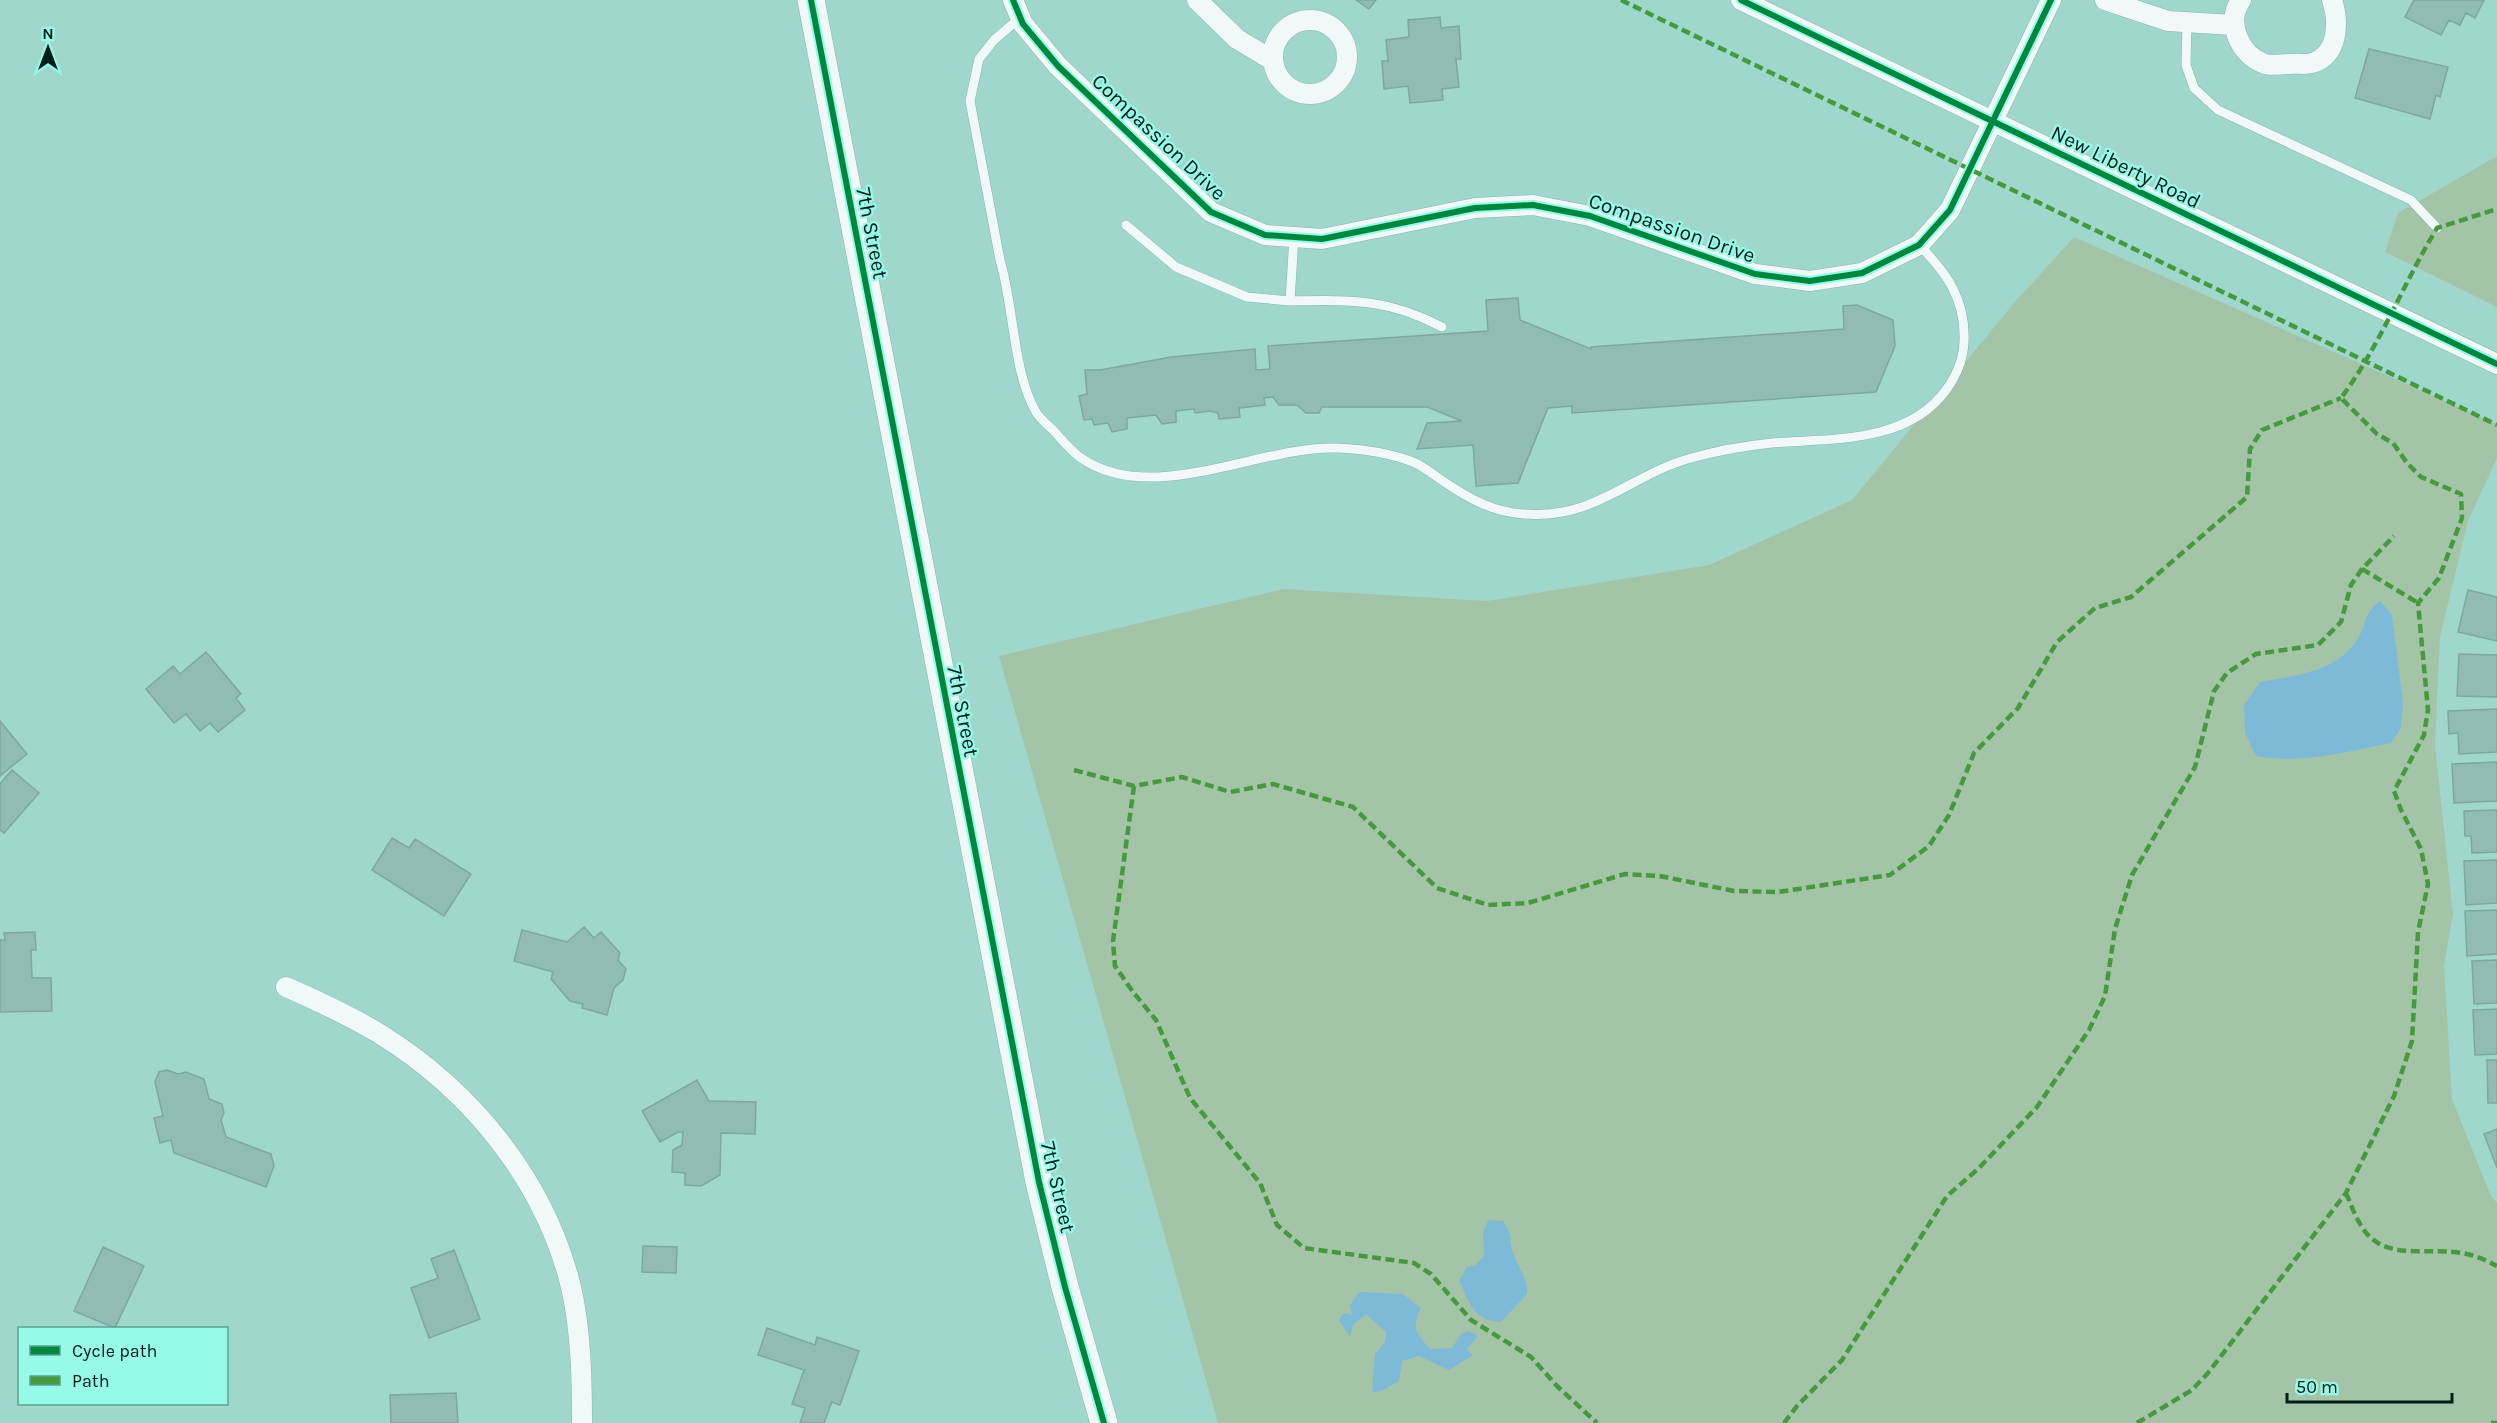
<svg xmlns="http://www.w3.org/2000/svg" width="2497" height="1423" font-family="Karla,sans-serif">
	<rect width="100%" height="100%" fill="#a0d7cd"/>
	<path fill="#a4c4a8" d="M 2497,156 L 2497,307 L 2385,252 L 2398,213 Z
		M 2074,237 L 2497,424 L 2497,458 L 2468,521 L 2440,637 L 2435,745 L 2453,914 L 2444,966 L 2452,1099 L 2491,1196 L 2497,1203 L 2497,1423 L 1218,1423 L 999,656 L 1284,589 L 1487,601 L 1709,565 L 1852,500 L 2014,303 Z"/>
	<path fill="#7cbad8" d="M 2380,601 L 2392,615 L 2403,703 L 2401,728 L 2391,743 C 2345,752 2303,764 2256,756 L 2245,733 L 2244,705 L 2260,682 C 2293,676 2337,672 2357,640 C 2368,623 2361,616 2380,601 Z
		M 1488,1220 L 1503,1221 C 1514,1236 1508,1238 1513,1253 C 1518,1268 1528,1277 1527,1294 L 1501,1322 C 1473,1321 1470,1302 1459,1281 L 1467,1267 L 1476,1265 L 1484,1255 L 1483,1232 Z
		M 1360,1292 L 1403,1294 L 1421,1308 C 1411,1328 1416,1333 1430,1349 L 1452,1348 L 1461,1334 L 1469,1331 L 1478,1336 L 1467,1349 L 1473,1355 L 1449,1370 L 1419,1356 L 1402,1361 L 1399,1381 L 1385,1389 L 1372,1393 L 1375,1354 L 1385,1342 L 1386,1332 L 1366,1314 L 1353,1325 L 1350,1336 L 1339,1321 L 1343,1313 L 1352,1315 L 1350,1305 Z"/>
	<path fill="#90bcb4" stroke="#7ca8a0" stroke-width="1.5" d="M 1356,0 L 1376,0 L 1369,9 Z
		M 2414,0 L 2484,0 L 2475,18 L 2466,13 L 2460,25 L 2449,20 L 2441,35 L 2405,17 Z
		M 1440,17 L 1441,28 L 1459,26 L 1461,59 L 1456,59 L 1459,87 L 1442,89 L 1443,100 L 1410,103 L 1408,86 L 1384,89 L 1382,61 L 1388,61 L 1386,40 L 1409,37 L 1408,20 Z
		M 2369,49 L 2448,67 L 2440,97 L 2436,95 L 2430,119 L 2355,98 Z
		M 1518,298 L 1520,320 L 1591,349 L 1591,347 L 1844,329 L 1843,306 L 1857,305 L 1893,320 L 1895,346 L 1876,392 L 1572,413 L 1572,406 L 1548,408 L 1518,483 L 1476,486 L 1473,445 L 1417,449 L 1427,423 L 1462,421 L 1427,407 L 1322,407 L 1319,413 L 1306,413 L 1297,405 L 1279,405 L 1273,397 L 1264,398 L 1265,405 L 1239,408 L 1240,417 L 1219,419 L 1218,413 L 1210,411 L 1195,413 L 1194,409 L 1176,411 L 1176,422 L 1162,424 L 1156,415 L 1127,418 L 1127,429 L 1112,432 L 1108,423 L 1094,425 L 1092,419 L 1084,420 L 1079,396 L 1087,394 L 1085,370 L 1100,370 L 1171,357 L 1255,349 L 1256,370 L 1270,369 L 1268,346 L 1488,331 L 1486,300 Z
		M 2468,590 L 2497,597 L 2497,641 L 2458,632 Z
		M 206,652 L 241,694 L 236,698 L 245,710 L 218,732 L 210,723 L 200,731 L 186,714 L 174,723 L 146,689 L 173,666 L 180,674 Z
		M 2459,654 L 2497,655 L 2497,697 L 2457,696 Z
		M 2497,709 L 2497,752 L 2459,754 L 2458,733 L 2449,734 L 2448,711 Z
		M 0,721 L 27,754 L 0,776 Z
		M 2497,762 L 2497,801 L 2454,803 L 2452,764 Z
		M 12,770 L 39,793 L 4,833 L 0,830 L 0,784 Z
		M 2497,810 L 2497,852 L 2472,853 L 2471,836 L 2465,836 L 2464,811 Z
		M 392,838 L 409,848 L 415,839 L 471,874 L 444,916 L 372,870 Z
		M 2497,860 L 2497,903 L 2466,905 L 2464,861 Z
		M 2497,910 L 2497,954 L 2467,956 L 2465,911 Z
		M 584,927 L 594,938 L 601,932 L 620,953 L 618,960 L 626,969 L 623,980 L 614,988 L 607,1015 L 582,1008 L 583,1004 L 570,1001 L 551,979 L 553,972 L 514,961 L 522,930 L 567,942 Z
		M 35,932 L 36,950 L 31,950 L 32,978 L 51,978 L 52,1011 L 0,1012 L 0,940 L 5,940 L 4,933 Z
		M 2497,960 L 2497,1003 L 2474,1004 L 2472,961 Z
		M 2497,1009 L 2497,1054 L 2475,1055 L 2473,1010 Z
		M 2487,1060 L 2497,1060 L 2497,1103 L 2488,1103 Z
		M 167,1070 L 178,1074 L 186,1072 L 204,1079 L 209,1099 L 222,1104 L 224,1113 L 221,1120 L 226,1137 L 271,1154 L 274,1166 L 266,1187 L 174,1153 L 171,1140 L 160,1143 L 154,1118 L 163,1116 L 155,1082 L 159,1072 Z
		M 697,1080 L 709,1101 L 756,1102 L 755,1134 L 721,1133 L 720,1175 L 701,1186 L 685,1185 L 685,1173 L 672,1172 L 673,1150 L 682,1145 L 683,1132 L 678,1132 L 660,1142 L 642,1111 Z
		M 2497,1129 L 2497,1168 L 2484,1134 Z
		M 643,1246 L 677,1247 L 676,1273 L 642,1272 Z
		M 103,1247 L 144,1266 L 115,1328 L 74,1311 Z
		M 454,1250 L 480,1319 L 429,1338 L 411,1288 L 438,1278 L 431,1259 Z
		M 767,1328 L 815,1345 L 817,1337 L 859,1351 L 840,1405 L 832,1402 L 824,1423 L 800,1423 L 805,1408 L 792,1404 L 804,1370 L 758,1355 Z
		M 456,1393 L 458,1423 L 391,1423 L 390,1395 Z"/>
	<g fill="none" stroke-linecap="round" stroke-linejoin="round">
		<defs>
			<path id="lane" d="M 1020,18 L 994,40 L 979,59 L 970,101 L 1000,260 C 1014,306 1013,373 1036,412 C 1040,419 1048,425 1054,431 C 1062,440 1071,451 1081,458 C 1152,507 1258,446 1336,448 C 1361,449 1390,453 1413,462 C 1425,467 1435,476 1446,483 C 1471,500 1494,512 1524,514 C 1597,520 1631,473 1695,457 C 1720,450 1745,446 1772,443 C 1831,438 1907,444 1946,390 C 1957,375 1963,361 1964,342 C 1966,300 1947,273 1919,245
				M 2187,22 L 2186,65 L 2194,88 L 2218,110 L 2411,200 L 2437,228
				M 1126,225 L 1176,267 L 1247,297 L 1290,301 L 1294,237
				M 1290,301 C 1349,300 1387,298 1442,327"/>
			<path id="street" d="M 1013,0 L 1023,24 L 1058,66 L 1211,212 L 1265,235 L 1322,239 L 1475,208 L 1533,205 L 1590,216 L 1755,274 L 1810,281 L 1862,273 L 1919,245 L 1950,210 L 2051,0
				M 1197,0 L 1237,39 L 1272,60
				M 1741,0 L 2497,364
				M 2105,0 L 2168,21 L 2233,25
				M 2241,0 C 2225,22 2240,56 2265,64 C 2271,66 2281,64 2288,64 C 2295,63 2305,65 2312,63 C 2339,55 2339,21 2332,0
				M1273 57a37 37 0 1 1 74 0a37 37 0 1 1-74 0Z
				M 286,987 C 318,1001 350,1016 380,1034 C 472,1091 545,1181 571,1287 C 581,1331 582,1378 582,1423"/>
			<path id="secondary" d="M 811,0 L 1039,1182 L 1065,1287 L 1104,1423"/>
		</defs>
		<use href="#lane" stroke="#88b4ad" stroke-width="10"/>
		<use href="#street" stroke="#88b4ad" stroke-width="21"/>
		<use href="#secondary" stroke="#88b4ad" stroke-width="28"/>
		<use href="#lane" stroke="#f1f9f8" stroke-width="9"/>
		<use href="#street" stroke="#f1f9f8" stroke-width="20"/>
		<use href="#secondary" stroke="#f1f9f8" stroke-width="27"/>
		<path stroke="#469a3e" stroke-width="4.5" stroke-dasharray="9 4.5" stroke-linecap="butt" d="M 1621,0 L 2497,425
			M 2362,569 L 2418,603
			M 1074,770 L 1134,786 L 1182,777 L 1230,792 L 1273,784 L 1353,807 L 1437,888 L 1488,905 L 1528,903 L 1625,874 L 1660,876 L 1734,891 L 1778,892 L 1890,875 L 1929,846 L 1949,815 L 1974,753 L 2018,708 L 2057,642 L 2095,608 L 2131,597 L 2247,497 L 2250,449 L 2262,430 L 2341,398
			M 1134,786 L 1113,941 L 1115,966 L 1133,992 L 1156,1020 L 1190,1098 L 1260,1183 L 1277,1225 L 1304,1248 L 1414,1263 L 1431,1274 L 1471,1320 L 1531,1357 L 1557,1386 L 1597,1423
			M 2346,1193 C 2351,1204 2355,1217 2362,1227 C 2383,1262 2428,1247 2462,1253 C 2474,1255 2486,1260 2497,1266
			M 1784,1423 L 1797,1406 L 1842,1360 L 1947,1196 L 1978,1169 L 2037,1107 L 2089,1030 L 2105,996 L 2115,929 L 2132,875 L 2195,767 L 2214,691 L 2227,673 L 2256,654 L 2318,645 L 2341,622 L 2351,585 L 2362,569 L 2394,536
			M 2137,1423 L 2192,1390 L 2208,1373 L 2346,1193 L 2394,1096 L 2412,1041 L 2418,932 L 2428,884 L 2421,849 L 2401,810 L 2394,791 L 2424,735 L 2428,710 L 2418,603 L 2439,578 L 2462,518 L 2461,494 L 2421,477 L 2407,463 L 2393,443 L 2377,434 L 2341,398 C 2380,346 2403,284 2437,228 L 2497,209
			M 2491,1423 L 2497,1423"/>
		<defs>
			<path id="cycleway" d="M 811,0 L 1039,1182 L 1065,1287 L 1104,1423
				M 1013,0 L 1023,24 L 1058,66 L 1211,212 L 1265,235 L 1322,239 L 1475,208 L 1533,205 L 1590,216 L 1755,274 L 1810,281 L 1862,273 L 1919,245 L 1950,210 L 2051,0
				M 1741,0 L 2497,364"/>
		</defs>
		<use href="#cycleway" stroke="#97fae8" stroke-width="10"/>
		<use href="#cycleway" stroke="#00873e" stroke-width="6"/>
	</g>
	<g text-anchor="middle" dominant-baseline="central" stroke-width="4.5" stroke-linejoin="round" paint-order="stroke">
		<g font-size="21" fill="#001e19" stroke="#97fae8">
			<text transform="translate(1159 137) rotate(43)">Compassion Drive</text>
			<text transform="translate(2126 167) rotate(26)">New Liberty Road</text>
			<text transform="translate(1672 228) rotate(19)">Compassion Drive</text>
			<text transform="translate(872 233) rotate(79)">7th Street</text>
			<text transform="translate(963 711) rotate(79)">7th Street</text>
			<text transform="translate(1058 1187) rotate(77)">7th Street</text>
		</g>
	</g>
	<rect x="18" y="1327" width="210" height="78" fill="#97fae8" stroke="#5ba295" stroke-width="1.5"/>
	<rect x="30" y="1346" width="30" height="9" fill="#00873e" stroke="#5ba295" stroke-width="1.5"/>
	<text x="72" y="1357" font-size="18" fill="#001e19">Cycle path</text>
	<rect x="30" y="1376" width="30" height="9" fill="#469a3e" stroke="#5ba295" stroke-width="1.5"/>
	<text x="72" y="1387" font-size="18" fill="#001e19">Path</text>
	<g transform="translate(48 48)" stroke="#97fae8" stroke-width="4.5" paint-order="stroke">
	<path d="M0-4.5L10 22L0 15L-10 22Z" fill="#001e19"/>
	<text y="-9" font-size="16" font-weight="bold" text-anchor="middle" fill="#001e19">N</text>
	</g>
	<path d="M2287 1393v9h165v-9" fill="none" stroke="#001e19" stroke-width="3"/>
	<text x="2296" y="1393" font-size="18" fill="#001e19" stroke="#97fae8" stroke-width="4.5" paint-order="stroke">50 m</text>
</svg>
